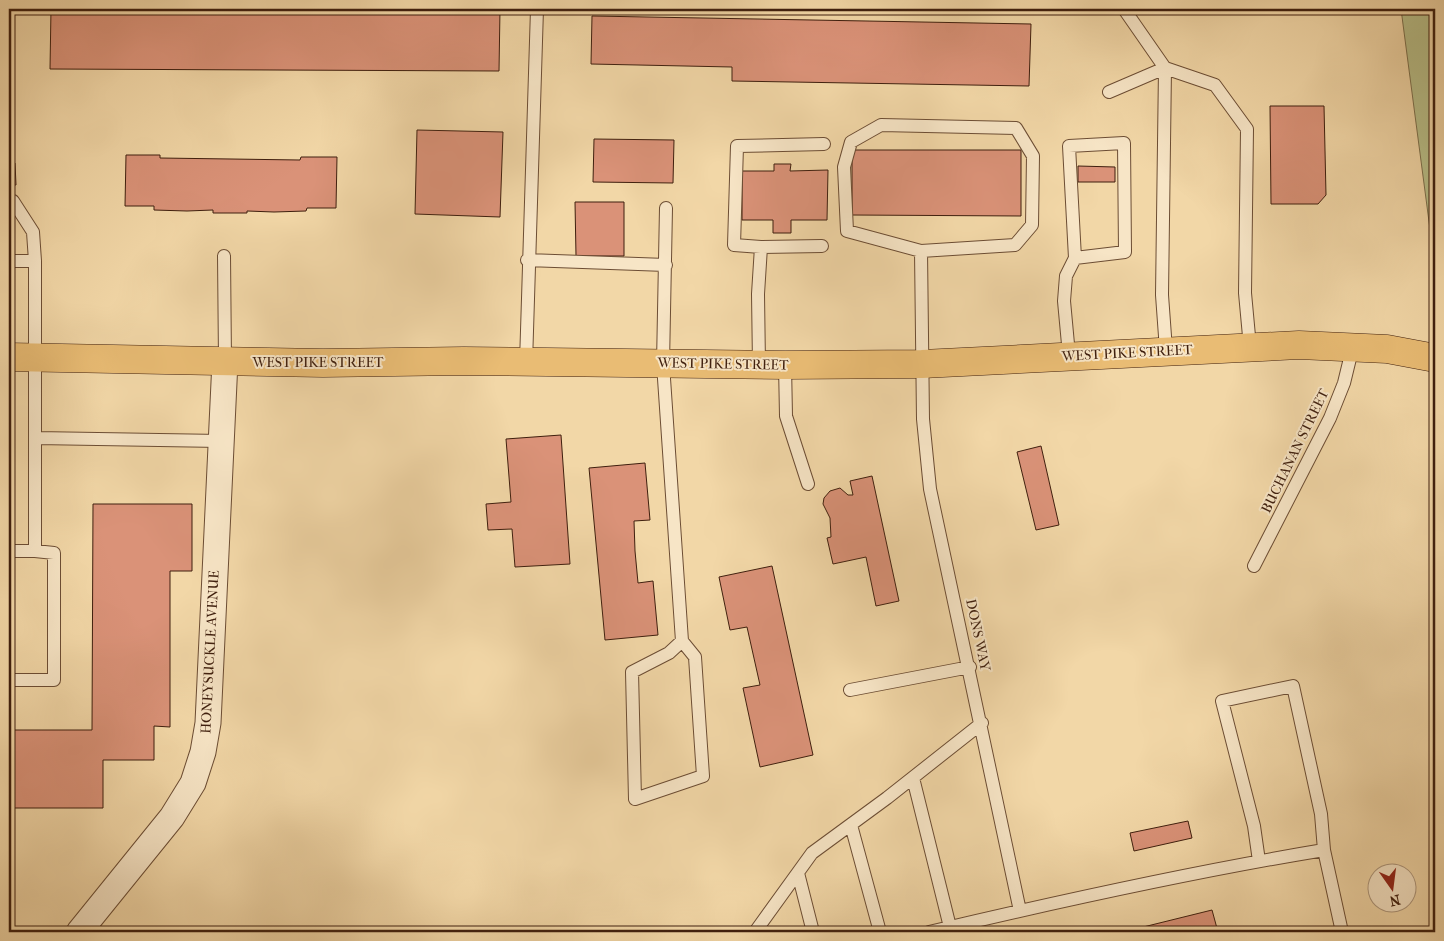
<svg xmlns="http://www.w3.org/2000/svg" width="1444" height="941" font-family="'IM FELL French Canon',serif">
	<rect width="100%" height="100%" fill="#f2d7a7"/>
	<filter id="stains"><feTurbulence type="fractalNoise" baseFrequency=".004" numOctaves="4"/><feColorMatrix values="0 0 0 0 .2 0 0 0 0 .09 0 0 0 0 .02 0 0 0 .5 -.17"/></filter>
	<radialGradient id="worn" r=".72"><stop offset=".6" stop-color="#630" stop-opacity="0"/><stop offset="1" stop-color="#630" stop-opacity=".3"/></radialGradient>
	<path fill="#b8bf89" stroke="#7c6f4c" d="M 1401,9 L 1435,9 L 1435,267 Z"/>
	<path fill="#da9278" stroke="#3f1f0e" d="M 51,9 L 500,9 L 499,71 L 50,69 Z
		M 592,16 L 1031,24 L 1029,86 L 732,81 L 732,67 L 591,64 Z
		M 1270,106 L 1324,106 L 1326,195 L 1318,204 L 1271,204 Z
		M 417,130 L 503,132 L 500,217 L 415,214 Z
		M 594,139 L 674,140 L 673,183 L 593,182 Z
		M 852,150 L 1021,150 L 1021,216 L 852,215 Z
		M 9,154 L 11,164 L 15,163 L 16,185 L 9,185 Z
		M 126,155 L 160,155 L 160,158 L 300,160 L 301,157 L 337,157 L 336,208 L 307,208 L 306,211 L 274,212 L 247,211 L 247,213 L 213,213 L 213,210 L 187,211 L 154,210 L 154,206 L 125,206 Z
		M 774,164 L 791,164 L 790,171 L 828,170 L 827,220 L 791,220 L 791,233 L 773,233 L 773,220 L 742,220 L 742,171 L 774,171 Z
		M 1078,166 L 1115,167 L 1115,182 L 1078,182 Z
		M 575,202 L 624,202 L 624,256 L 576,256 Z
		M 561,435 L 570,564 L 515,567 L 512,529 L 488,530 L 486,504 L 511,502 L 506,439 Z
		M 1041,446 L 1059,525 L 1036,530 L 1017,452 Z
		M 645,463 L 650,520 L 634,521 L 635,551 L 638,583 L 653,581 L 658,635 L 605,640 L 589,468 Z
		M 872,476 L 899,601 L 876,606 L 866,557 L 833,564 L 827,538 L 831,537 L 830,518 L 823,504 L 824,498 L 830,491 L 840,488 L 848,495 L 853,495 L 850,481 Z
		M 93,504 L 192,504 L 192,571 L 170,571 L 170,727 L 154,726 L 154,760 L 103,760 L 103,808 L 9,808 L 9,730 L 92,730 Z
		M 772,566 L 813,755 L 760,767 L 743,688 L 760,685 L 747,627 L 730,630 L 719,577 Z
		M 1188,821 L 1192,838 L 1134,851 L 1130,833 Z
		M 1212,910 L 1218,932 L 1123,932 Z"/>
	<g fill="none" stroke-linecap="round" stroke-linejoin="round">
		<defs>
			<path id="service" d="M 1109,92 L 1165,68 L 1124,9
				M 9,201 L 13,201 L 33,232 L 35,261 L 9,261
				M 666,208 L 663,364 L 682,641 L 695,657 L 703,776 L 635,799 L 632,672 L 669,653 L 682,641
				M 761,247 L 822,246
				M 921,251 L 847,231 L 844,167 L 851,142 L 881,125 L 1016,128 L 1033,156 L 1032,225 L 1015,245 L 921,251 L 923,419 L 930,489 L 1020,911
				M 224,256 L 225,361
				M 527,260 L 666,265
				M 1166,350 L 1162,295 L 1165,68 L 1215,85 L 1247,129 L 1245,293 L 1250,347
				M 1069,355 L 1064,301 L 1066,276 L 1075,258 L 1125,252 L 1124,143 L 1069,146 L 1075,258
				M 526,363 L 537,9
				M 759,365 L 758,294 L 761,247 L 734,245 L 737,146 L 824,144
				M 785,365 L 786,416 L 808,484
				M 36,438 L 221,441
				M 9,551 L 35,551 L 35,261
				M 1254,566 L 1330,418 L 1344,383 L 1353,346
				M 9,680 L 54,680 L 54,553 L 35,551
				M 850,690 L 970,667
				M 913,778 L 950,927
				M 851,825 L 880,932
				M 1259,861 L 1254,826 L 1222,701 L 1293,686 L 1321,814 L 1324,850
				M 798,873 L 813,932
				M 755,932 L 812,853 L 887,798 L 982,723
				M 929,932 C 1060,901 1191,872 1324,850 L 1342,932"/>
			<path id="minor" d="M 79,932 L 172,817 L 193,783 L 203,752 L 208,723 L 225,361"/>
			<path id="primary" d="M 9,357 L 323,363 L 464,361 L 785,365 L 922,364 L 1299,345 L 1387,349 L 1435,358"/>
		</defs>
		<use href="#service" stroke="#6c4d34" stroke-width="14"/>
		<use href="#minor" stroke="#6c4d34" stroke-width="27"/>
		<use href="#primary" stroke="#3f1f0e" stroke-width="29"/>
		<use href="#service" stroke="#f7e5c6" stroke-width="12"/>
		<use href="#minor" stroke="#f7e5c6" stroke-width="25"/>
		<use href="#primary" stroke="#e9bc74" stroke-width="28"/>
	</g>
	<g text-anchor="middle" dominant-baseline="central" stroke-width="4" stroke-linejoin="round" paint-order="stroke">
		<g font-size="14" fill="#3f1f0e" stroke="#f7e5c6">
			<text transform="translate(1127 353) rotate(-3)">WEST PIKE STREET</text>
			<text x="318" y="362">WEST PIKE STREET</text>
			<text transform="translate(723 364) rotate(1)">WEST PIKE STREET</text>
			<text transform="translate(1295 451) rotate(-64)">BUCHANAN STREET</text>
			<text transform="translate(978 635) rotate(78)">DONS WAY</text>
			<text transform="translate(210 652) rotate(-87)">HONEYSUCKLE AVENUE</text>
		</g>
	</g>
	<rect width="1444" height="941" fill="none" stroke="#f2d7a7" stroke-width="30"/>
	<rect x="10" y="10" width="1424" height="921" fill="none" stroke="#3f1f0e" stroke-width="2.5"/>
	<rect x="15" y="15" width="1414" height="911" fill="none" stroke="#3f1f0e"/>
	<g transform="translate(1392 888) rotate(166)"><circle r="24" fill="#f7e5c6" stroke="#ad967c"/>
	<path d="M0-4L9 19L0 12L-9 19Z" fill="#8f2418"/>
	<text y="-8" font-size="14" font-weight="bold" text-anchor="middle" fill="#3f1f0e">N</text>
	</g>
	<rect width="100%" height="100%" filter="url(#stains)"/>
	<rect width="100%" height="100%" fill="url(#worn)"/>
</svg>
